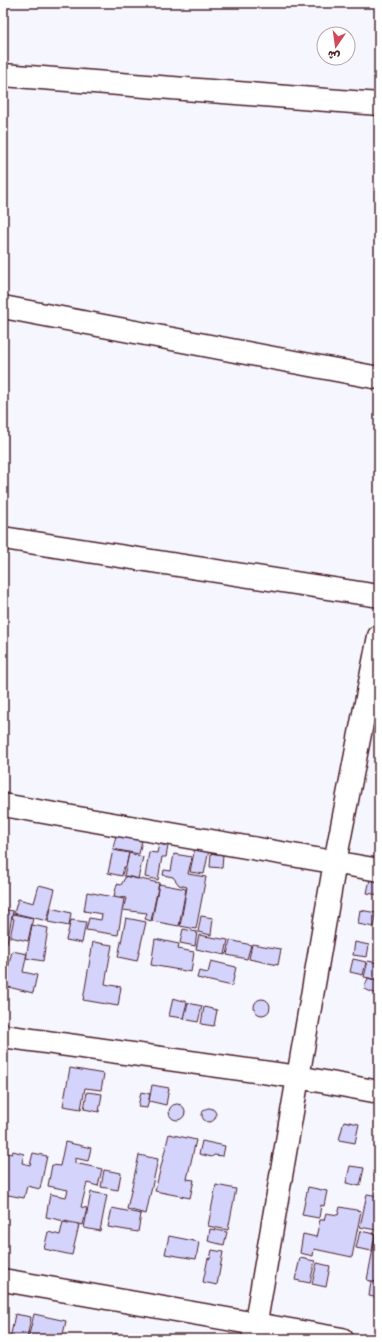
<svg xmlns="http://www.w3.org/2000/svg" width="382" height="1342" font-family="Kalam,'Playpen Sans Arabic',sans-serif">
	<rect width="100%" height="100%" fill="#f6f6fe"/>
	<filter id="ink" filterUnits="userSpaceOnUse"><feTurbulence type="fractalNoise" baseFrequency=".025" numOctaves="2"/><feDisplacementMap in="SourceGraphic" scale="8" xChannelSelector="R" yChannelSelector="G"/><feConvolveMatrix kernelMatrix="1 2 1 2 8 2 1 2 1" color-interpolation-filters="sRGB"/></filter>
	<g filter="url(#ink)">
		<path fill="#d4d3fb" stroke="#4a1f2b" d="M 116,835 L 142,840 L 139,854 L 113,849 Z
			M 159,844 L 168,846 L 166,857 L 162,857 L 158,880 L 145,877 L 149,852 L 157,853 Z
			M 195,847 L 209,850 L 204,874 L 190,872 Z
			M 113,850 L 129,853 L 126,867 L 124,867 L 122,876 L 108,873 Z
			M 129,853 L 143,857 L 138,879 L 124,876 Z
			M 211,853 L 223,855 L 222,868 L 210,867 Z
			M 174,854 L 192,857 L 188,874 L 206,877 L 196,929 L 180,926 L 187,887 L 179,885 L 173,877 L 163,875 L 164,870 L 171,871 Z
			M 126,876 L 159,883 L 151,921 L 145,919 L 147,913 L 123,910 L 126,898 L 114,896 L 117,884 L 121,885 Z
			M 370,879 L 379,881 L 379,895 L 367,893 Z
			M 159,884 L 186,889 L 179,926 L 152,921 Z
			M 39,885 L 55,889 L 47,921 L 14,913 L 18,899 L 34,903 Z
			M 87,892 L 124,899 L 118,935 L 86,930 L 89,918 L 101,920 L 102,914 L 84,911 Z
			M 51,908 L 71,913 L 69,926 L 48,922 Z
			M 3,909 L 13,911 L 7,943 L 3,943 Z
			M 360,910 L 377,913 L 374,927 L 358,924 Z
			M 13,914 L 33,918 L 28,941 L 10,937 L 14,919 L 12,918 Z
			M 201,916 L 213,918 L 211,935 L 198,932 Z
			M 126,918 L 146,922 L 137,961 L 118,957 Z
			M 71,920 L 86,922 L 82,943 L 66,940 Z
			M 32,925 L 48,928 L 43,961 L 26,958 Z
			M 183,929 L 197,932 L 195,946 L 180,943 Z
			M 199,935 L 228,940 L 225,955 L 196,949 Z
			M 155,939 L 179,944 L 178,949 L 194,952 L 191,972 L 151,965 Z
			M 230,940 L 251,945 L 247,959 L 227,955 Z
			M 93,942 L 112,945 L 105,984 L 121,987 L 118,1006 L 83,1000 Z
			M 355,942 L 369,945 L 367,957 L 353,955 Z
			M 252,944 L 281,949 L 278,965 L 249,959 Z
			M 12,951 L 27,954 L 23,972 L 37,975 L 33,993 L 4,986 Z
			M 353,959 L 366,962 L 363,975 L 350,972 Z
			M 211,961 L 236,967 L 232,986 L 197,978 L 199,971 L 208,973 Z
			M 368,961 L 379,963 L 379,980 L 364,977 Z
			M 368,978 L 379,982 L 379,989 L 377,994 L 364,989 Z
			M 173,998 L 187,1002 L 183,1018 L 169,1016 Z
			M254 1007a8 8 0 1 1 16 0a8 8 0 1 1-16 0Z
			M 188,1003 L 202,1006 L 198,1022 L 184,1019 Z
			M 204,1007 L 217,1010 L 214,1026 L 201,1024 Z
			M 70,1068 L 104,1074 L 101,1090 L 85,1088 L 81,1109 L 63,1106 Z
			M 152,1085 L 169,1088 L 166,1105 L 149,1101 Z
			M 87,1092 L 102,1094 L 99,1112 L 84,1109 Z
			M 141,1092 L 150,1094 L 147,1108 L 138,1107 Z
			M169 1112a8 8 0 1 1 16 0a8 8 0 1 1-16 0Z
			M202 1115a7 7 0 1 1 14 0a7 7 0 1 1-14 0Z
			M 344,1121 L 359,1124 L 355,1143 L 339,1140 Z
			M 169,1134 L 196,1140 L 187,1179 L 194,1180 L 190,1198 L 155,1191 Z
			M 202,1141 L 225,1146 L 223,1156 L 214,1155 L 212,1157 L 199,1154 Z
			M 65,1142 L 91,1148 L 88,1161 L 75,1158 L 75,1163 L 102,1169 L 98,1186 L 87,1183 L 81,1207 L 87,1208 L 83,1225 L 46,1217 L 50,1194 L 66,1197 L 68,1190 L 48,1186 L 52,1165 L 60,1166 Z
			M 13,1151 L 24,1154 L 22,1163 L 30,1165 L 33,1153 L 47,1156 L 40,1189 L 27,1186 L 24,1198 L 3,1194 L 3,1152 L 12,1154 Z
			M 139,1155 L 158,1159 L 146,1214 L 127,1209 Z
			M 350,1166 L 364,1168 L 360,1186 L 346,1183 Z
			M 104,1170 L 121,1173 L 118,1190 L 101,1187 Z
			M 216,1185 L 236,1189 L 228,1230 L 208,1226 Z
			M 308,1187 L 327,1191 L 324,1206 L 321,1205 L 319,1218 L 302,1215 Z
			M 91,1192 L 107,1195 L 100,1231 L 84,1228 Z
			M 367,1194 L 379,1196 L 379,1215 L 376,1230 L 360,1227 Z
			M 340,1207 L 361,1211 L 352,1257 L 314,1249 L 313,1256 L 300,1253 L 303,1234 L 316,1237 L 320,1220 L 324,1220 L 326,1213 L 338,1215 Z
			M 112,1208 L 141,1214 L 138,1232 L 108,1227 Z
			M 379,1218 L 379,1283 L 367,1280 Z
			M 63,1222 L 79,1225 L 72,1255 L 44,1249 L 48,1232 L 60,1235 Z
			M 210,1229 L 227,1232 L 224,1245 L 208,1241 Z
			M 360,1231 L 375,1234 L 372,1251 L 356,1248 Z
			M 169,1236 L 199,1242 L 196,1259 L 165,1254 Z
			M 212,1250 L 223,1252 L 217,1285 L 203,1282 L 208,1258 L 210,1259 Z
			M 300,1258 L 315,1261 L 310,1283 L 295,1280 Z
			M 317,1263 L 330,1266 L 326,1287 L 312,1284 Z
			M 371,1281 L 379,1283 L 379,1298 L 369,1296 Z
			M 15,1314 L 31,1317 L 27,1339 L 10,1339 Z
			M 34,1314 L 66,1321 L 62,1339 L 28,1339 Z
			M 115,1333 L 142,1339 L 114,1339 Z"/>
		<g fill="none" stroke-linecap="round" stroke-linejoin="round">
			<defs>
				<path id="minor" d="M 3,75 L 379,104
					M 3,307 L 379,378
					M 3,538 L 379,596
					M 3,805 L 379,870
					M 3,1036 L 298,1077 L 379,1092
					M 3,1280 L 342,1339
					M 253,1339 L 335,862 L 379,636"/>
			</defs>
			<use href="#minor" stroke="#4a1f2b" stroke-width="25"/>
			<use href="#minor" stroke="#fff" stroke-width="22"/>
		</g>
	</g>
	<rect width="382" height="1342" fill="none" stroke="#fff" stroke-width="16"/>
	<rect x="8" y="8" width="366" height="1326" fill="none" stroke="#4a1f2b" stroke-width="1.5" filter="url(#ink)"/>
	<g transform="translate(336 46) rotate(193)"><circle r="19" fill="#ffffff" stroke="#b7a5aa"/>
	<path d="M0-3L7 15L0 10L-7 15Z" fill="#d1495b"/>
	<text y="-6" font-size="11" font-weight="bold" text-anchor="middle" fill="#4a1f2b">ش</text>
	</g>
</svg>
